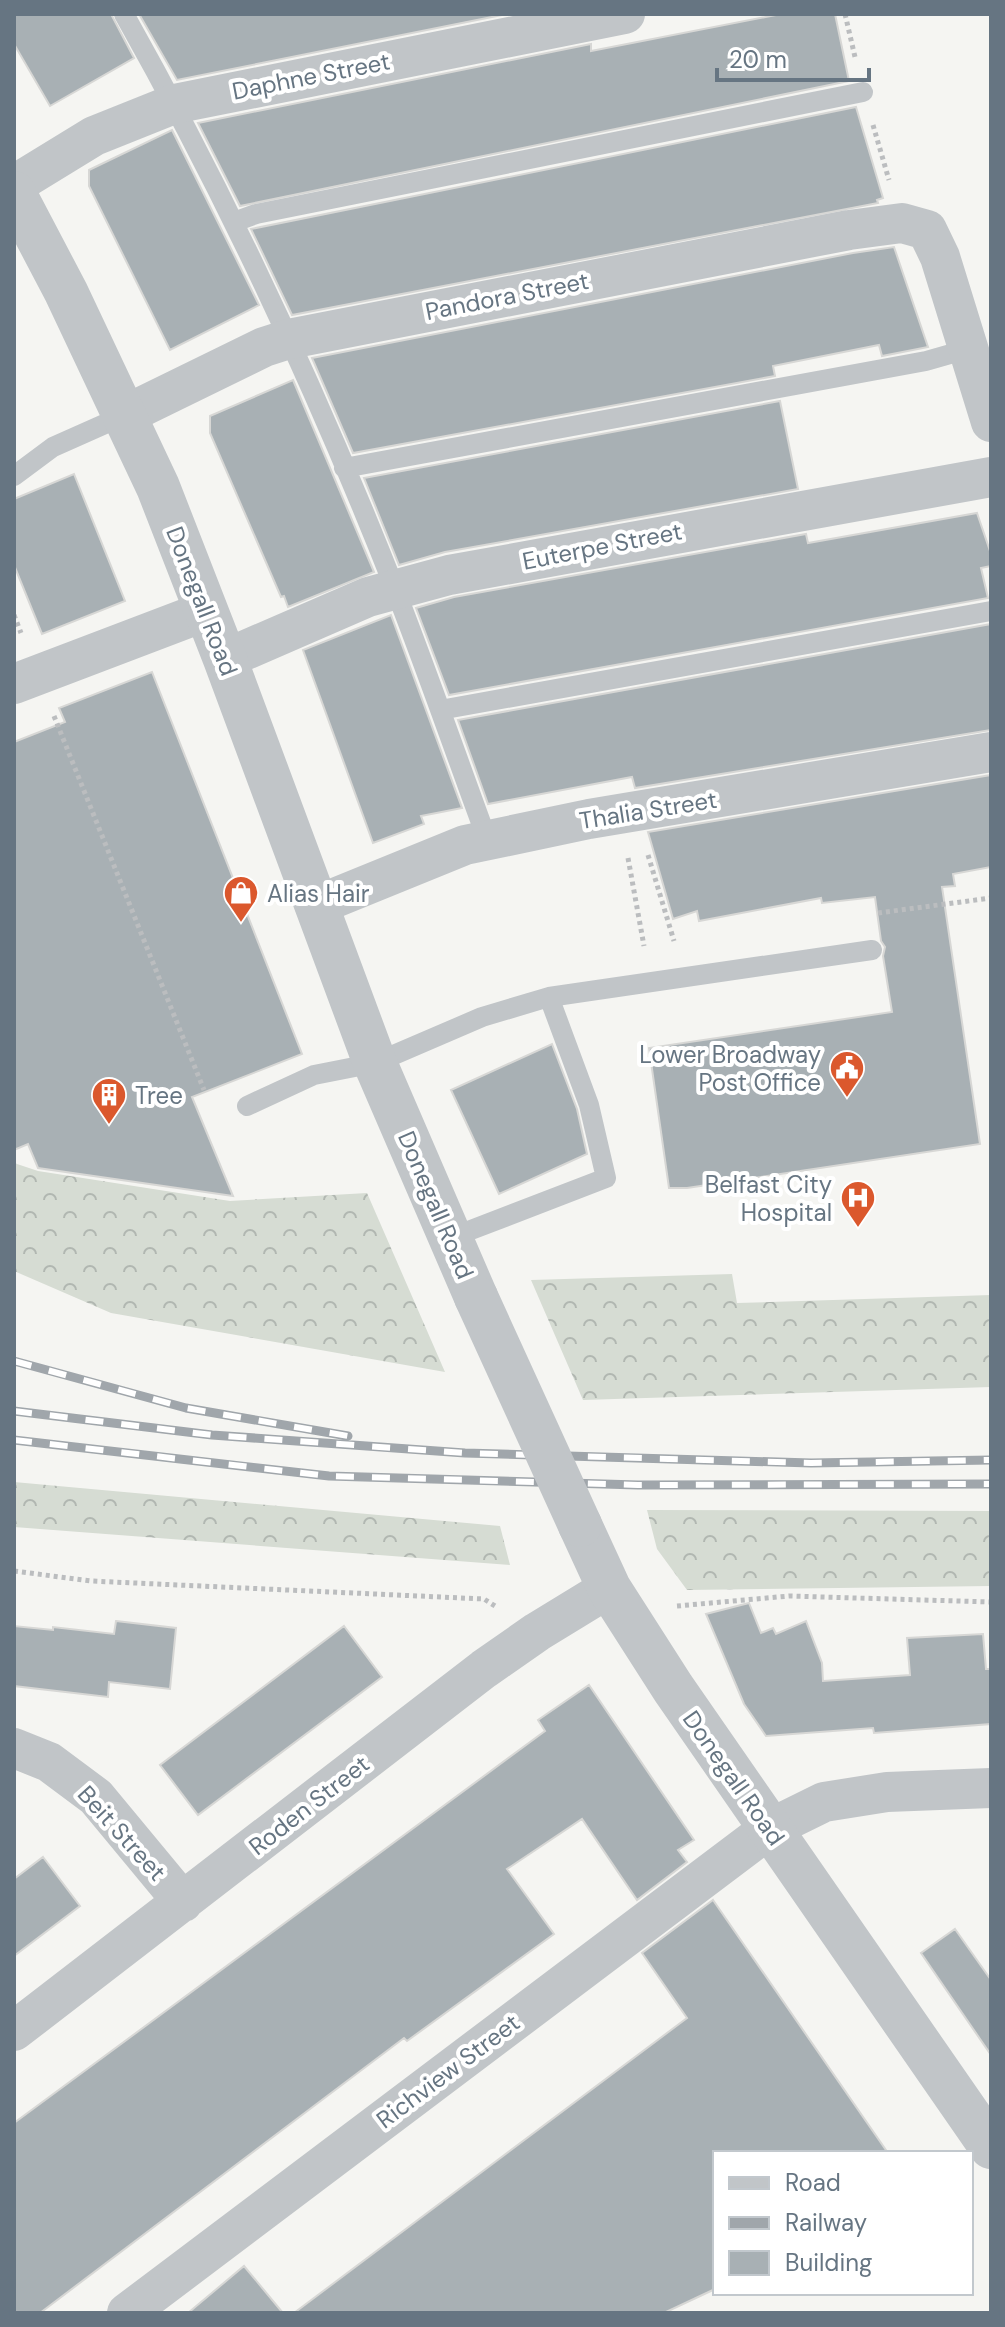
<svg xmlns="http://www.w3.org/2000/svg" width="1005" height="2327" font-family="'DM Sans',sans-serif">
	<defs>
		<pattern id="forest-crowns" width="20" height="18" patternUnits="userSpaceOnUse" patternTransform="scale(2)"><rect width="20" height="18" fill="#d6dcd3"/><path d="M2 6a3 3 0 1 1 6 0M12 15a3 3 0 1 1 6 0" fill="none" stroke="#b1b7b1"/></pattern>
	</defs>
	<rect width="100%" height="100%" fill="#f5f5f2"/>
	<path fill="url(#forest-crowns)" d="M 14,1163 L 38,1171 L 230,1201 L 367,1193 L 445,1372 L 111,1313 L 14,1271 Z
		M 732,1274 L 737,1303 L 991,1295 L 991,1387 L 583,1400 L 531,1280 Z
		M 14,1482 L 500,1526 L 510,1565 L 14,1527 Z
		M 647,1510 L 991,1511 L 991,1586 L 687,1590 L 657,1549 Z"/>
	<path fill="#a8b0b4" stroke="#d7d7d5" stroke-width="2" d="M 14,14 L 111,14 L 134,58 L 50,106 L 14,44 Z
		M 139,14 L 507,14 L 177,80 Z
		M 781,14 L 835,14 L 849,81 L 240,206 L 198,123 L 591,44 L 591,51 Z
		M 856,107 L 883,198 L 877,200 L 878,203 L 292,315 L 251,229 Z
		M 172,130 L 259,305 L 170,350 L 89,186 L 89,170 Z
		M 894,247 L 928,347 L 882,356 L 879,345 L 773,366 L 775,376 L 353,453 L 312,358 L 853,253 Z
		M 293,380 L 374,572 L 288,607 L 284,596 L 281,597 L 210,433 L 210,416 Z
		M 780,401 L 798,489 L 445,552 L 399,565 L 364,478 Z
		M 74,474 L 125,601 L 42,634 L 14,565 L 14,499 Z
		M 977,513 L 991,554 L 991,566 L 981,568 L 988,598 L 449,695 L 416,608 L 454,597 L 806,534 L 808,543 Z
		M 391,615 L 462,808 L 421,816 L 424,824 L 373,843 L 303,650 Z
		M 991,624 L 991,730 L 635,788 L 632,777 L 488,804 L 458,720 Z
		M 152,672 L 302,1054 L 192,1097 L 233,1196 L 38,1168 L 28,1144 L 14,1150 L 14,742 L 65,722 L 59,708 Z
		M 991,775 L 991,867 L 953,874 L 955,886 L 942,887 L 980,1144 L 687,1188 L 669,1188 L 649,1048 L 892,1012 L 883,956 L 885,947 L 881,941 L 875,897 L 822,903 L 821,898 L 699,921 L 697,911 L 673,919 L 648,832 Z
		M 552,1044 L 577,1109 L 587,1154 L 499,1194 L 451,1090 Z
		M 749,1603 L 761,1633 L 773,1628 L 776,1634 L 806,1621 L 822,1663 L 823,1681 L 910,1675 L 907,1638 L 983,1634 L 986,1669 L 991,1669 L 991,1724 L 874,1733 L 873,1728 L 766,1736 L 744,1704 L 706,1614 Z
		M 116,1621 L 176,1628 L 170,1689 L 109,1682 L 108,1697 L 14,1686 L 14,1626 L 53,1630 L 53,1627 L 114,1634 Z
		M 344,1626 L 382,1677 L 198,1815 L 160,1765 Z
		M 589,1685 L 694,1840 L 678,1850 L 687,1862 L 637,1900 L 582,1819 L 507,1869 L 554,1934 L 407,2041 L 404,2038 L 40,2313 L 14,2313 L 14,2123 L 545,1731 L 538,1720 Z
		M 43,1857 L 80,1906 L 14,1956 L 14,1879 Z
		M 713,1900 L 888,2153 L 715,2153 L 715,2289 L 664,2313 L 294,2313 L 687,2018 L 642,1953 Z
		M 955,1929 L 991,1980 L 991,2055 L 921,1953 Z
		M 244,2266 L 283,2313 L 188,2313 Z"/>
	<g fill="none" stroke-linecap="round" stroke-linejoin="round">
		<path stroke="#bbbdbf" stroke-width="5" stroke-dasharray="4 4" stroke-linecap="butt" d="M 845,14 L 855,57
			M 873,125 L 889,180
			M 14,615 L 21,633
			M 54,716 L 204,1090
			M 648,855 L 674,941
			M 628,858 L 644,946
			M 878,913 L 991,898
			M 14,1571 L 91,1581 L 484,1599 L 495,1606
			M 677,1606 L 789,1596 L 991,1602"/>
		<path stroke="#c1c5c8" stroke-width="20" d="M 124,14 C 228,199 317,391 395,589 C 427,671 456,755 487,839
			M 234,222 L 256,214 L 863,92
			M 344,468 L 926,361 L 968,349
			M 14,476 L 53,447 L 125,415
			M 440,710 L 991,611
			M 549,997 L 872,950
			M 247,1106 L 314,1075 L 375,1063 L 482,1017 L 549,997 L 589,1105 L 606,1178 L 450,1238"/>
		<path stroke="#c1c5c8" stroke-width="40" d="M 14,185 L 94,136 L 174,104 L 625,14
			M 125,415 L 264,347 L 289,339 L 849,230 L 902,223 L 927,230 L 940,257 L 991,422
			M 225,659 L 368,597 L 449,575 L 991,477
			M 14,684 L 206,611
			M 315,906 L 465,845 L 589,819 L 991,752
			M 14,1748 L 49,1762 L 96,1797 L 183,1902
			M 14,2031 L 484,1669 L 537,1632 L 609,1588
			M 127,2313 L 769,1829 L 824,1802 L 887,1792 L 991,1788"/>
		<path stroke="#c1c5c8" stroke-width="44" d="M 14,193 L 66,292 L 158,487 L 225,659 L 375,1063 L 476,1297
			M 580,1525 L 609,1588 L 673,1688 L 991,2147"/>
		<defs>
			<path id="rail" d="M 14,1361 L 186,1408 L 348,1436
				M 14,1411 L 212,1435 L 465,1453 L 811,1463 L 991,1460
				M 14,1440 L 329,1476 L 638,1485 L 991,1484"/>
		</defs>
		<use href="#rail" stroke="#a0a6ab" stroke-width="9"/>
		<use href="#rail" stroke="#fff" stroke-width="6" stroke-dasharray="18" stroke-linecap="butt"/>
		<path stroke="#c1c5c8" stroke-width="44" d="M 476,1297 L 580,1525"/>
	</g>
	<defs>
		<symbol id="shop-pin" viewBox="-11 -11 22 30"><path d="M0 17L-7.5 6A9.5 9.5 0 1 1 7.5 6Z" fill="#db582d" stroke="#fff"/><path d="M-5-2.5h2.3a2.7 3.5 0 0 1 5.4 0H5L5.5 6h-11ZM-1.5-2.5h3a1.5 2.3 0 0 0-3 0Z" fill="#fff"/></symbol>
		<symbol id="civic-pin" viewBox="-11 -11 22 30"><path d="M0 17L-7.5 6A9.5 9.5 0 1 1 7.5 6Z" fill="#db582d" stroke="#fff"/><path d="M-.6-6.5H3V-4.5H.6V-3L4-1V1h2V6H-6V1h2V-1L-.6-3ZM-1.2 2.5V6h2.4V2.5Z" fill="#fff"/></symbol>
		<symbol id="building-pin" viewBox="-11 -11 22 30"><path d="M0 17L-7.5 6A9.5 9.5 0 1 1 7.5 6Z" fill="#db582d" stroke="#fff"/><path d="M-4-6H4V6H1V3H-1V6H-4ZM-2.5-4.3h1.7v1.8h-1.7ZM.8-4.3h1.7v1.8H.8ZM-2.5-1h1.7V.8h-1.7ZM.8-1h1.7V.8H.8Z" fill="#fff"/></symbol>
		<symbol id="hospital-pin" viewBox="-11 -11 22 30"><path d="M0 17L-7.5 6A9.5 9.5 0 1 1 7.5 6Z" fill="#db582d" stroke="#fff"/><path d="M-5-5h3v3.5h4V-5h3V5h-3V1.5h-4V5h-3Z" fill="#fff"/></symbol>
	</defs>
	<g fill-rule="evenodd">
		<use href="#shop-pin" x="221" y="873" width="40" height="54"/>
		<use href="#civic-pin" x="827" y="1048" width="40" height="54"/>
		<use href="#building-pin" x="89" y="1075" width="40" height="54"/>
		<use href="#hospital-pin" x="838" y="1178" width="40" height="54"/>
	</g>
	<g text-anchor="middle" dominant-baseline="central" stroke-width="8" stroke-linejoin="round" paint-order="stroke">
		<g font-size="24" fill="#667582" stroke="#fff">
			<text transform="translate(311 76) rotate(-11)">Daphne Street</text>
			<text transform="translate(507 296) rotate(-11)">Pandora Street</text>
			<text transform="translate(602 546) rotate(-11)">Euterpe Street</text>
			<text transform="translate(202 601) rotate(69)">Donegall Road</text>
			<text transform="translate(648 810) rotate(-9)">Thalia Street</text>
			<text transform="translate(436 1205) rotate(67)">Donegall Road</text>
			<text transform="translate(734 1778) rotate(55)">Donegall Road</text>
			<text transform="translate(309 1805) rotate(-38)">Roden Street</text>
			<text transform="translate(122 1833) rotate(48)">Beit Street</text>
			<text transform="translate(448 2071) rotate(-37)">Richview Street</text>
		</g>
		<g font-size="24" fill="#667582" stroke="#fff" text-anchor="start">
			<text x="267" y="893">Alias Hair</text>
			<text x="821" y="1054" text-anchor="end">Lower Broadway<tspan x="821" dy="28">Post Office</tspan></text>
			<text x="135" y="1095">Tree</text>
			<text x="832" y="1184" text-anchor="end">Belfast City<tspan x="832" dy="28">Hospital</tspan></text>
		</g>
	</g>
	<rect width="1005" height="2327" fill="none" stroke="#667582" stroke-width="32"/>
	<rect x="713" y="2151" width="260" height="144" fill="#ffffff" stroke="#c2c8cd" stroke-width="2"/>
	<rect x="729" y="2177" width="40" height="12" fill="#c1c5c8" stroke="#c2c8cd" stroke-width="2"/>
	<text x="785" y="2191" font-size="24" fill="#667582">Road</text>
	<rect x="729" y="2217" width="40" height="12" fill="#a0a6ab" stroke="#c2c8cd" stroke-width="2"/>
	<text x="785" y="2231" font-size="24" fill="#667582">Railway</text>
	<rect x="729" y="2251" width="40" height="24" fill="#a8b0b4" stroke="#c2c8cd" stroke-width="2"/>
	<text x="785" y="2271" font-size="24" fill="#667582">Building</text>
	<path d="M717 68v12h152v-12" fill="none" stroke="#667582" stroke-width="4"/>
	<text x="729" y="68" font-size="24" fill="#667582" stroke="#ffffff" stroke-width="6" paint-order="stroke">20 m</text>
</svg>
